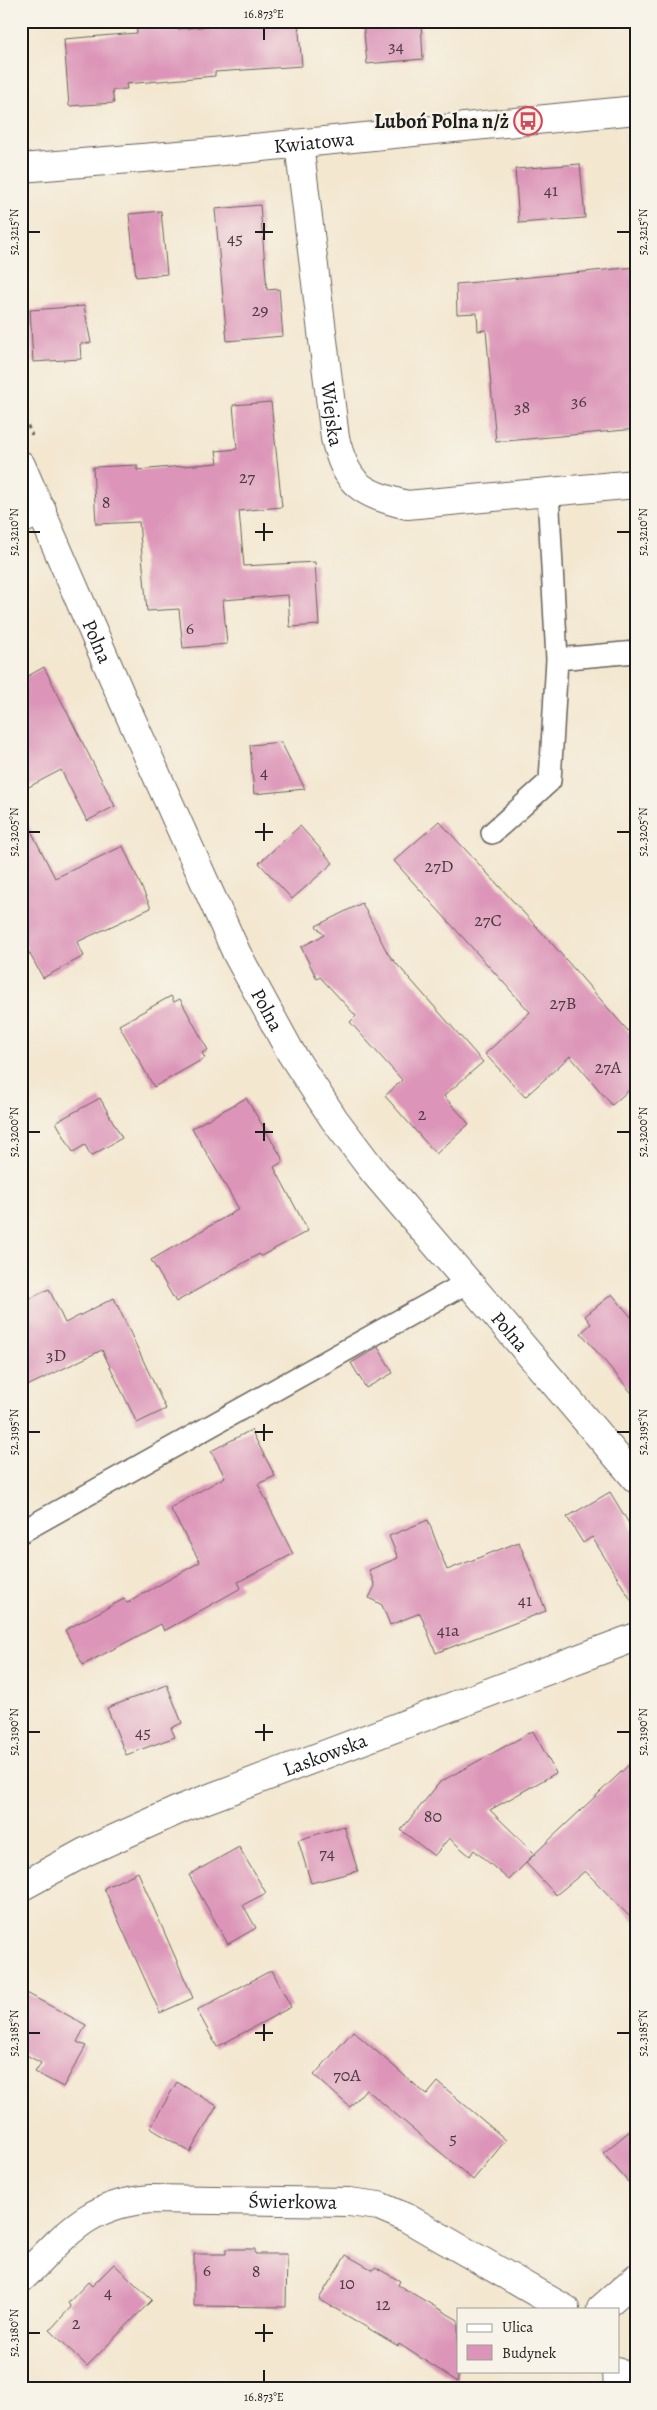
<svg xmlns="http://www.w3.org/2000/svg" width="657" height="2410" font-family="Alegreya,serif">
	<rect width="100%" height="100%" fill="#f7f3e8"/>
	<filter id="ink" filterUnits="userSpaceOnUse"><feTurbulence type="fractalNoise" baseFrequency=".02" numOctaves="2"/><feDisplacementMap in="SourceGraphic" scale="10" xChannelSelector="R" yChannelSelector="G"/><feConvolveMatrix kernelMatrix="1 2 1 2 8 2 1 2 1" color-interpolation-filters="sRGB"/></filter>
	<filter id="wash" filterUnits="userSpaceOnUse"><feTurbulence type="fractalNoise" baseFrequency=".0096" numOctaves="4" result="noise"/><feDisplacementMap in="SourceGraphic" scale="20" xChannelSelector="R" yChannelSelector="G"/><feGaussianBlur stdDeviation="1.12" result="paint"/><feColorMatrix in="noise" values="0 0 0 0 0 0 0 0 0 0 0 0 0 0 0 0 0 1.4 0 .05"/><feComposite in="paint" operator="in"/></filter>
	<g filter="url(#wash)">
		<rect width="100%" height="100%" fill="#f3e7d0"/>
		<g id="blocks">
			<path fill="#dc94b8" d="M 136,21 L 177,21 L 178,29 L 262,21 L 298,21 L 302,66 L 215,72 L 215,76 L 126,84 L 127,89 L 112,90 L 114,103 L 69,106 L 64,39 L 137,33 Z
				M 363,21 L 421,21 L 423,59 L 367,64 Z
				M 580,164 L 585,218 L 519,223 L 515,169 Z
				M 260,205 L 267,290 L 279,289 L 283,336 L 227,341 L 215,209 Z
				M 161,211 L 167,274 L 136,277 L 129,214 Z
				M 636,267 L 636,429 L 496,442 L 486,330 L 478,331 L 477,313 L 457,314 L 456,284 Z
				M 84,306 L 91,343 L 80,344 L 81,359 L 33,362 L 30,310 Z
				M 271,402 L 282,507 L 239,511 L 244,566 L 315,562 L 319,625 L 290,627 L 288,595 L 223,600 L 227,644 L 183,648 L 179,609 L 147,611 L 139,522 L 96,524 L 93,467 L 137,465 L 137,470 L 218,463 L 216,451 L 237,449 L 233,405 Z
				M 44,667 L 115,806 L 87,821 L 61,770 L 21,791 L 21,680 Z
				M 281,742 L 305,789 L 254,794 L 250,745 Z
				M 21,811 L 55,878 L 123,846 L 151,908 L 77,942 L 84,956 L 43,978 L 21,938 Z
				M 439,821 L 547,938 L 636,1040 L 636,1084 L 612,1105 L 570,1056 L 525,1097 L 485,1054 L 530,1012 L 394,861 Z
				M 300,826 L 333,863 L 292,899 L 259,863 Z
				M 362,903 L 388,954 L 483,1062 L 444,1096 L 469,1124 L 436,1154 L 385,1096 L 402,1080 L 350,1022 L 356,1016 L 320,977 L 317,979 L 301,947 L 324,935 L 316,926 Z
				M 171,996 L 174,1002 L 180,999 L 208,1050 L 202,1053 L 205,1058 L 154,1087 L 119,1025 Z
				M 100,1098 L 122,1138 L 91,1156 L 85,1145 L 73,1152 L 56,1122 Z
				M 246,1098 L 284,1161 L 274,1167 L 308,1231 L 261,1256 L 259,1254 L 176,1302 L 151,1260 L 239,1209 L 192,1128 Z
				M 49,1289 L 65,1323 L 114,1298 L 166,1409 L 137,1423 L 102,1350 L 21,1389 L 21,1303 Z
				M 612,1294 L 636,1323 L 636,1398 L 581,1333 L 591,1324 L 585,1316 Z
				M 378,1347 L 393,1373 L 366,1388 L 351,1363 Z
				M 251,1430 L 275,1476 L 258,1484 L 293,1554 L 238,1582 L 241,1588 L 164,1631 L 161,1624 L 83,1665 L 65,1630 L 124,1599 L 127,1603 L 200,1562 L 170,1508 L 225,1477 L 211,1451 Z
				M 610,1492 L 636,1535 L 636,1608 L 592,1537 L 583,1543 L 567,1517 Z
				M 428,1520 L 447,1570 L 519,1542 L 546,1611 L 436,1653 L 420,1613 L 390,1625 L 382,1605 L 369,1598 L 375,1586 L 369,1570 L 398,1558 L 389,1536 Z
				M 167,1685 L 182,1723 L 171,1728 L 175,1737 L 126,1755 L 107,1708 Z
				M 533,1731 L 556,1773 L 490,1810 L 535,1854 L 526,1862 L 636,1758 L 636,1923 L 585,1871 L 556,1895 L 526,1863 L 509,1880 L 474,1850 L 470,1856 L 449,1838 L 434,1856 L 401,1830 L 440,1782 Z
				M 344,1826 L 358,1871 L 311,1883 L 298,1840 Z
				M 239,1847 L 266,1893 L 243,1905 L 256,1928 L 228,1944 L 189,1875 Z
				M 138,1872 L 193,1998 L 160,2013 L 104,1888 Z
				M 272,1970 L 291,2007 L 217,2047 L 197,2010 Z
				M 21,1990 L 86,2025 L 77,2042 L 86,2046 L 63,2087 L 35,2072 L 41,2063 L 21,2052 Z
				M 353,2031 L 427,2095 L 438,2082 L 506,2140 L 473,2180 L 366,2089 L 350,2107 L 314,2075 Z
				M 177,2082 L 217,2106 L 190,2152 L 150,2128 Z
				M 636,2126 L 636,2191 L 603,2153 Z
				M 226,2249 L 255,2249 L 255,2254 L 287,2254 L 286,2307 L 194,2306 L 194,2254 L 226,2254 Z
				M 346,2255 L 373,2270 L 375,2267 L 400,2281 L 398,2285 L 458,2320 L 458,2382 L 399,2344 L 398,2346 L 319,2299 Z
				M 114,2264 L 152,2300 L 87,2366 L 50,2330 L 71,2307 L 68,2303 L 88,2282 L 92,2286 Z"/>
		</g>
	</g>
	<g filter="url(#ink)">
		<use href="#blocks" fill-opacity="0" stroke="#67635b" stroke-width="1"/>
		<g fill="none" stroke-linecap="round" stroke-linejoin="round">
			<defs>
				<path id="lane" d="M 557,659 L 636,652
					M 492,833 L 550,781 L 557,659 L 548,492
					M 21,1532 L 468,1282"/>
				<g id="street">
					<path id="s1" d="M 299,144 L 335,438 C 347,486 361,493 407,505 L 636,484"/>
					<path id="s2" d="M 21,168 L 203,153 L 636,110"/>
					<path d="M 21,520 L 42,510"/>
					<path id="s3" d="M 21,2279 C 66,2236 84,2205 150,2199 L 349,2202 L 379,2206 L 407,2218 L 565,2309"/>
					<path d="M 601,2309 L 636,2278"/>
					<path d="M 617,2371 L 618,2389"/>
				</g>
				<g id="secondary">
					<path id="s4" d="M 21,465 L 122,698 L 237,954 L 291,1053 L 334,1119 L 374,1172 L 636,1479"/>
					<path id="s5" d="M 21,1887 L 85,1852 L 183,1808 L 636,1637"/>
				</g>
			</defs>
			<use href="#lane" stroke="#67635b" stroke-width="24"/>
			<use href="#street" stroke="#67635b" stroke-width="30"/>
			<use href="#secondary" stroke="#67635b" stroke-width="30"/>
			<path stroke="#67635b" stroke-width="3" stroke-dasharray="4 4" stroke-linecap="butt" d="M 21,411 L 32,435"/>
			<use href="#lane" stroke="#fff" stroke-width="21"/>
			<use href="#street" stroke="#fff" stroke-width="28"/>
			<use href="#secondary" stroke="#fff" stroke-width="28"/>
		</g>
	</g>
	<path fill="none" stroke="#1c1c1c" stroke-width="2" d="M 264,28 L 264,40M 264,223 L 264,240M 28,232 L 40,232M 255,232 L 273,232M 617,232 L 630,232M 264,523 L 264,541M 28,532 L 40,532M 255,532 L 273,532M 617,532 L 630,532M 264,823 L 264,841M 28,832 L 40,832M 255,832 L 273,832M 617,832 L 630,832M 264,1123 L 264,1141M 28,1132 L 40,1132M 255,1132 L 273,1132M 617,1132 L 630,1132M 264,1424 L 264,1441M 28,1432 L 40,1432M 255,1432 L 273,1432M 617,1432 L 630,1432M 264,1724 L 264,1741M 28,1732 L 40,1732M 255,1732 L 273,1732M 617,1732 L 630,1732M 264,2024 L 264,2041M 28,2033 L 40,2033M 255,2033 L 273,2033M 617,2033 L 630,2033M 264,2324 L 264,2342M 28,2333 L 40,2333M 255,2333 L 273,2333M 264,2370 L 264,2382"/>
	<defs>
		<symbol id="bus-ring" viewBox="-11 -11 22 22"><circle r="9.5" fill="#f7f3e8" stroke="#d1495b" stroke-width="1.5"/><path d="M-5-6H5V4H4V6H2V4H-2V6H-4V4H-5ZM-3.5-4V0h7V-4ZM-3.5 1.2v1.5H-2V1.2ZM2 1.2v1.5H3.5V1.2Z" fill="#d1495b"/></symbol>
	</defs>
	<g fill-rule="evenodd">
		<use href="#bus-ring" x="512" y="105" width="32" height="32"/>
	</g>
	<g text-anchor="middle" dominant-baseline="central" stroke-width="5" stroke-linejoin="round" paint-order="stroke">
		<g font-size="18" fill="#4c3a43">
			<text x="396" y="46">34</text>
			<text x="551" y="190">41</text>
			<text x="235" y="238">45</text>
			<text x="260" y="310">29</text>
			<text x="579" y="401">36</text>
			<text x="522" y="407">38</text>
			<text x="247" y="477">27</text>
			<text x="106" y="502">8</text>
			<text x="190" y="628">6</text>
			<text x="264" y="772">4</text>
			<text x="439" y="866">27D</text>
			<text x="488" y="920">27C</text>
			<text x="563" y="1003">27B</text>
			<text x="608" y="1067">27A</text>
			<text x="422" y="1114">2</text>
			<text x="56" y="1355">3D</text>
			<text x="525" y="1600">41</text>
			<text x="448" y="1630">41a</text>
			<text x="143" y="1732">45</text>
			<text x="433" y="1816">80</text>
			<text x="327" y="1853">74</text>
			<text x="347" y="2075">70A</text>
			<text x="453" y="2138">5</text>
			<text x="207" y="2270">6</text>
			<text x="256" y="2271">8</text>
			<text x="347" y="2283">10</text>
			<text x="108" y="2292">4</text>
			<text x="383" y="2304">12</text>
			<text x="76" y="2323">2</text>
		</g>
		<g font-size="20" font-weight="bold" fill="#1c1c1c" stroke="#f7f3e8" text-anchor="end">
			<text x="509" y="121">Luboń Polna n/ż</text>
		</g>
		<g font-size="20" fill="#1c1c1c" stroke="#f7f3e8">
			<text stroke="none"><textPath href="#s2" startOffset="294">Kwiatowa</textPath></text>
			<text stroke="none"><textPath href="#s1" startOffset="272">Wiejska</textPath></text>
			<text stroke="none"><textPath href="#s4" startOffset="192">Polna</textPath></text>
			<text stroke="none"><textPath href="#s4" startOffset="598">Polna</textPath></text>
			<text stroke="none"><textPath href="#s4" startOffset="1002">Polna</textPath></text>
			<text stroke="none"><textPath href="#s5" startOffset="332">Laskowska</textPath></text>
			<text stroke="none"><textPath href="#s3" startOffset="299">Świerkowa</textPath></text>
		</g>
	</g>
	<rect width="657" height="2410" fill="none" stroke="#f7f3e8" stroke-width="55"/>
	<rect x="457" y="2308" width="162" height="65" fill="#f7f3e8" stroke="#9f9d96"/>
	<rect x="467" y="2324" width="25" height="8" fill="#ffffff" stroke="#9f9d96"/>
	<text x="502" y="2332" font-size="15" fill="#1c1c1c">Ulica</text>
	<rect x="467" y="2345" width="25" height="15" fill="#dc94b8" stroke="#9f9d96"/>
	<text x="502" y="2358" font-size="15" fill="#1c1c1c">Budynek</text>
	<rect x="28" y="28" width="602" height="2354" fill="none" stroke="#1c1c1c" stroke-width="2"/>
	<g font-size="12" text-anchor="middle" fill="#1c1c1c">
		<text x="264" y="18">16.873°E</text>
		<text transform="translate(14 232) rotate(-90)" y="4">52.3215°N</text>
		<text transform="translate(643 232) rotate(-90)" y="4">52.3215°N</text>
		<text transform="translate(14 532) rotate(-90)" y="4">52.3210°N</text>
		<text transform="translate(643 532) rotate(-90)" y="4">52.3210°N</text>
		<text transform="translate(14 832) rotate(-90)" y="4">52.3205°N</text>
		<text transform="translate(643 832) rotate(-90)" y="4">52.3205°N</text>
		<text transform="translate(14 1132) rotate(-90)" y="4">52.3200°N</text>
		<text transform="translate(643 1132) rotate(-90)" y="4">52.3200°N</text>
		<text transform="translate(14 1432) rotate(-90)" y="4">52.3195°N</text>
		<text transform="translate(643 1432) rotate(-90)" y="4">52.3195°N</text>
		<text transform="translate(14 1732) rotate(-90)" y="4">52.3190°N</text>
		<text transform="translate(643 1732) rotate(-90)" y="4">52.3190°N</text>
		<text transform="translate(14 2033) rotate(-90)" y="4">52.3185°N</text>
		<text transform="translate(643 2033) rotate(-90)" y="4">52.3185°N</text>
		<text transform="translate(14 2333) rotate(-90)" y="4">52.3180°N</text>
		<text x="264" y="2401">16.873°E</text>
	</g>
</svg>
